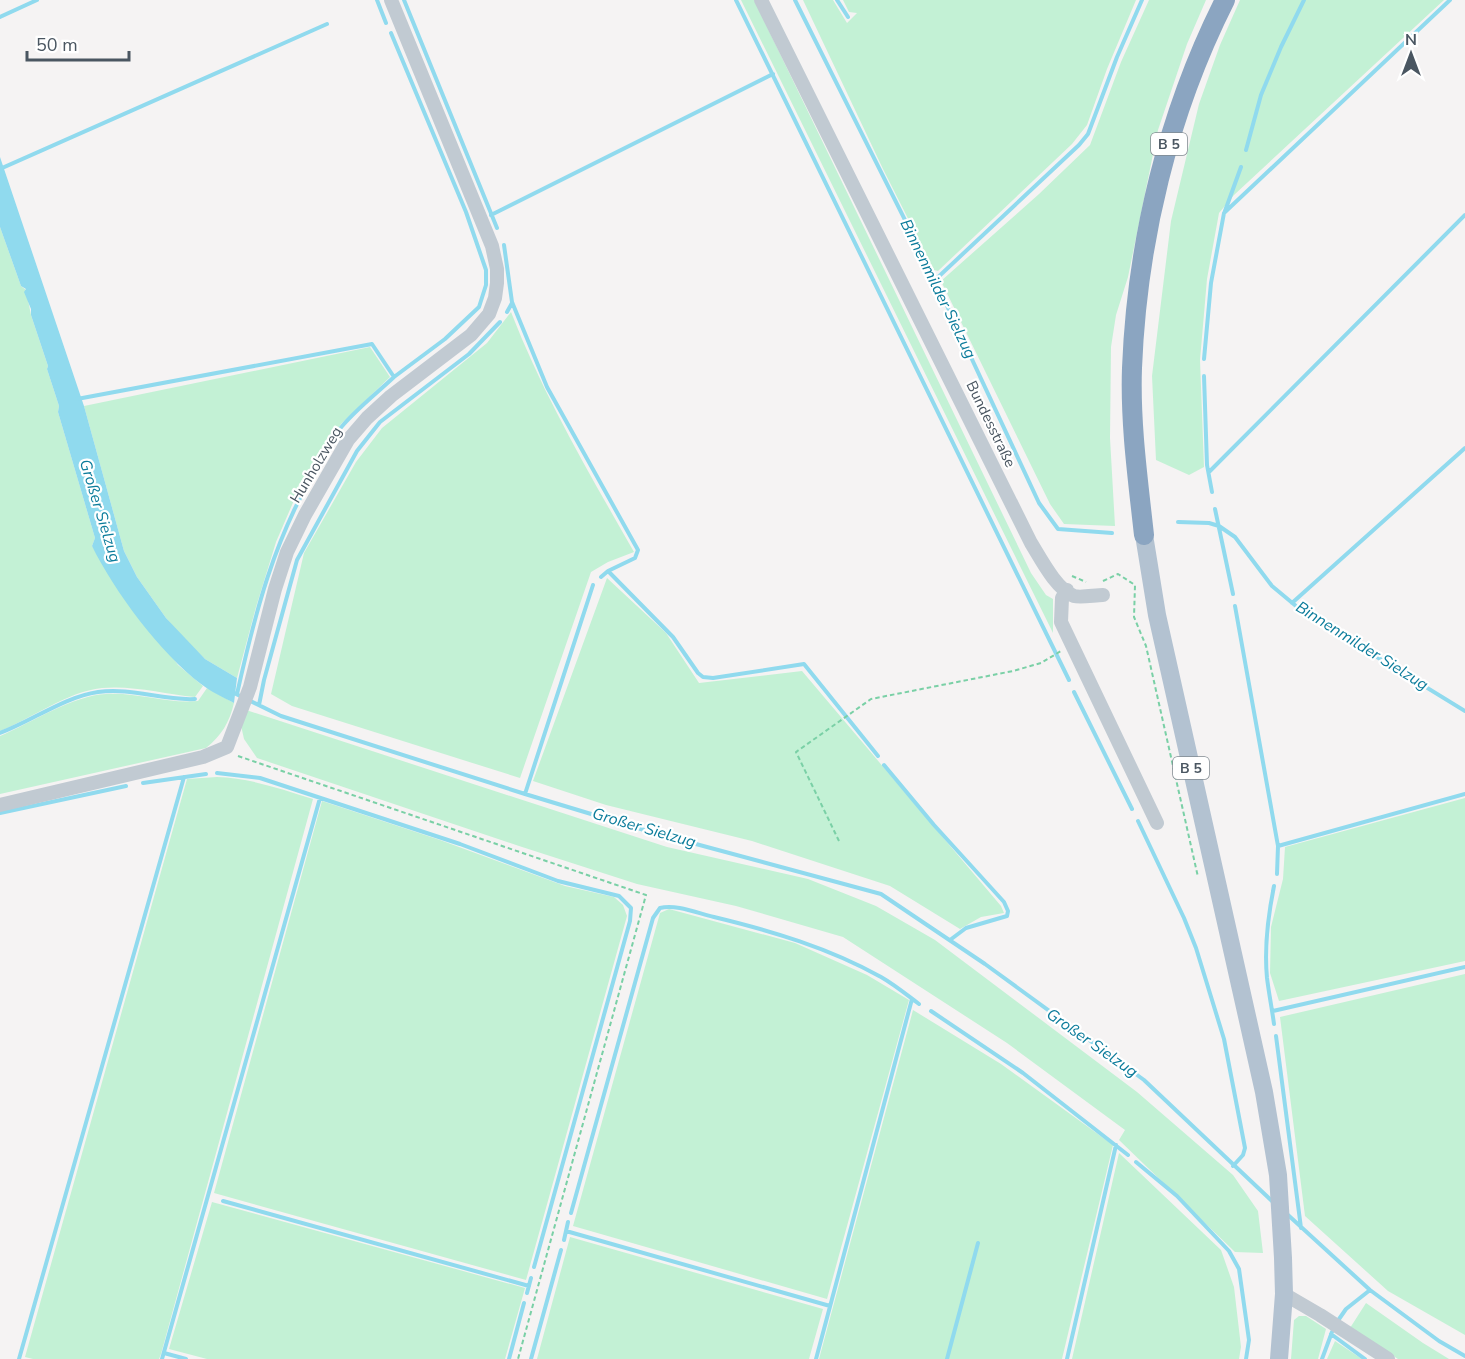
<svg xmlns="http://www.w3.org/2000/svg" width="1465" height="1359" font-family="'Nunito Sans',sans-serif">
	<rect width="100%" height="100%" fill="#f5f3f3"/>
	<path fill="#c3f1d5" d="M 741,0 L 754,0 L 1031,573 L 1046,595 L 1053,599 L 1053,633 Z
		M 803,0 L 833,0 L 847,23 L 857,13 L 849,12 L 843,0 L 1136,0 L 1107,69 L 1087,125 L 1072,144 L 938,271 L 934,270 L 883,169 Z
		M 1149,0 L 1206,0 L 1187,44 L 1158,130 L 1128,277 L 1116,315 L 1111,347 L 1110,438 L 1115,526 L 1064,524 L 1050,504 L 941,281 L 1039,194 L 1090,145 L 1121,62 Z
		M 1240,0 L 1444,0 L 1234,195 L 1219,213 L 1207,279 L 1200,360 L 1204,467 L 1189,475 L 1156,460 L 1152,376 L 1171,221 L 1199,104 L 1220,45 Z
		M 0,227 L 21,286 L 26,290 L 31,315 L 48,366 L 47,369 L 59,406 L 58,412 L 95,538 L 92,546 L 178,665 L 203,686 L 195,697 C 165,694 132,685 102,688 C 66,692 33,718 0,731 Z
		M 511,312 C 544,397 589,473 634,552 L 608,562 L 591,572 L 520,778 L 292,706 L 271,694 L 304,553 L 356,462 L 382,428 L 487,343 Z
		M 370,347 L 390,377 L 341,424 L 295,498 L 276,542 L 256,607 L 237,678 L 205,659 L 186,641 L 166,618 L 137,577 L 124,551 L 84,406 Z
		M 607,578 L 666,633 L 699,683 L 802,671 L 1001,906 L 1004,913 L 981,917 L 960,929 L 890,886 L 752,841 L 606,805 L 533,781 Z
		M 207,688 L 234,703 C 229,723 222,735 206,748 L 0,794 L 0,736 C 31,723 74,695 106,694 C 137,692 167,704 198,701 Z
		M 246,710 L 667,847 L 808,879 L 876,906 L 935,940 L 1137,1092 L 1233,1175 L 1258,1211 L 1263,1253 L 1235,1252 L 1119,1140 L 1125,1130 L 1007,1043 L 843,937 L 736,906 L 637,884 L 519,846 L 257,758 L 244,739 L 240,721 Z
		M 217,777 C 250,778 281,789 313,799 L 161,1354 L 159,1359 L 33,1359 L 25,1357 L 187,779 Z
		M 1465,798 L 1465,961 L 1279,1001 L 1270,973 L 1271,927 L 1283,879 L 1285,847 Z
		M 322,801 L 440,840 L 565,886 L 614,897 L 623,905 L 627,916 L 526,1280 L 214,1193 Z
		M 669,909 L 795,943 L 867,975 L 909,1000 L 827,1299 L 573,1226 L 660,913 Z
		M 1465,974 L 1465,1335 L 1388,1291 L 1305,1216 L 1280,1017 Z
		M 913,1010 L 1001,1064 L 1113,1145 L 1062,1359 L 819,1359 Z
		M 1119,1153 L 1221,1250 L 1234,1287 L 1241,1347 L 1239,1359 L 1072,1359 Z
		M 212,1202 L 525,1288 L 505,1359 L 207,1359 L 169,1349 Z
		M 570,1237 L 823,1309 L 809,1359 L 537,1359 Z
		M 1366,1303 L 1423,1343 L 1449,1359 L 1398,1359 L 1350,1328 Z
		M 1299,1316 L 1306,1316 L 1326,1329 L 1318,1359 L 1291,1359 L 1294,1320 Z
		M 1335,1341 L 1362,1359 L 1327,1359 Z"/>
	<path fill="#90daee" d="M 0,157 L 84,406 L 124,551 L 137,577 L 166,618 L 205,659 L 237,678 L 234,703 C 223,697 211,692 201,684 C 161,654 114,591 92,546 L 95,538 L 58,412 L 59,406 L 47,369 L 48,366 L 31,315 L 31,309 L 24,292 L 26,289 L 21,286 L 0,227 Z"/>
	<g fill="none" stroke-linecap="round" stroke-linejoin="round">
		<path stroke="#90daee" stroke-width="4" d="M 377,0 L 386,23
			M 404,0 L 497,228
			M 736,0 L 1069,680
			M 795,0 L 935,280 L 1039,503 L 1058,529 L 1112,533
			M 837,0 L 848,17
			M 0,17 L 37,0
			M 391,33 L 466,212 L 486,270 L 486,285 L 479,307 L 445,339 L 394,377
			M 1246,150 L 1261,95 L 1281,47 L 1304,0
			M 0,169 L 327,24
			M 1225,211 L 1241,167
			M 491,215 L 773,74
			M 504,245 L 512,302 L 547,387 L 638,550 L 635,558 L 608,571 L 601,577
			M 935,280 L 1079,145 L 1088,134 L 1117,57 L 1142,0
			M 507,312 L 512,303
			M 1204,359 L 1211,283 L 1224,213 L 1450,0
			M 1204,376 L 1207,465 L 1212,492
			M 77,399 L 372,344 L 394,377 C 377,393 359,407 344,424 C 333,436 325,453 317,467 C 274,539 255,613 237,694
			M 1210,471 L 1465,215
			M 1215,509 L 1233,594
			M 1178,522 L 1209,523 L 1219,526 L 1235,537 L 1272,586 L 1302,611 L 1465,711
			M 608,571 L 673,637 L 698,673 L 703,677 L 713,678 L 804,664 L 878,756
			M 1292,603 L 1465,448
			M 1235,606 L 1278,846 L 1277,874
			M 232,692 L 281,716 L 525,794 L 644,830 L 881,894 L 985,964 L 1144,1080 L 1273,1202
			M 1074,692 L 1132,809
			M 259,705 L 264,680 L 297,560 L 357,451 L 380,422 L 469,354 L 500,322
			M 0,733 C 32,721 64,697 98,692 C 131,687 163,701 195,699
			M 884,765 L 934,825 L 1004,902 L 1008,911 L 1007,916 L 966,928 L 950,940
			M 217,773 L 260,778 L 460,844 L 558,881 L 619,896 L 631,908 L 630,921 L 534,1267
			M 143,783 L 206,774
			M 525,794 L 593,585
			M 0,813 L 126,786
			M 1138,821 L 1184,918 L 1196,948 L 1224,1039 L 1245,1148 L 1243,1155 L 1233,1166
			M 1278,846 L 1465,794
			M 1274,886 C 1268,916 1264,947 1267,978 C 1269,994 1272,1009 1274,1024
			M 931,1011 L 1023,1073 L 1128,1155
			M 1273,1011 L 1465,967
			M 1276,1036 L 1301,1228
			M 1136,1162 L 1177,1196 L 1229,1251 L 1239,1269 L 1249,1340 L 1246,1359
			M 223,1201 L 529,1286
			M 571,1213 L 653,918 L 660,908 C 676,904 697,913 714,917 C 772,931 829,948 881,977 C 895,985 907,995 919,1004
			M 1288,1215 L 1370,1290 L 1439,1341 L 1465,1356
			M 566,1231 L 830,1306
			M 564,1240 L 568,1222
			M 527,1293 L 531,1278
			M 1337,1322 L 1346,1309 L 1370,1290
			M 1331,1334 L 1365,1359
			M 164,1353 L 186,1359
			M 19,1359 L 184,777
			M 162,1359 L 320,798
			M 509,1359 L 524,1303
			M 531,1359 L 561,1250
			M 816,1359 L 912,999
			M 947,1359 L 978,1243
			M 1067,1359 L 1116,1145
			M 1322,1359 L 1332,1332"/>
		<path stroke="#7ad0a6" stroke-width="2" stroke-dasharray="4.5 3" stroke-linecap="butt" d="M 1072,576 L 1086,582
			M 1103,581 L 1118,574 L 1135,585 L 1134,617 L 1146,646 L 1198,877
			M 238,756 L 646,895 L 518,1359
			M 839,841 L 796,752 L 871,699 L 1013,671 L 1041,663 L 1061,651"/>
		<path stroke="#c1cad2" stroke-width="14" d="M 761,0 L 1031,543 C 1041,559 1056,589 1074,596 C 1081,598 1095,595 1103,595
			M 1067,590 L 1062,598 L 1061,622 L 1157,823
			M 0,805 L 203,757 L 227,747 L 250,687 L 275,589 L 287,552 L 305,515 L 348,440 L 367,418 L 391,396 L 471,335 L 489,314 L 495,298 L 497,283 L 497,269 L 492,246 L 391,0
			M 1284,1294 L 1320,1315 L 1388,1359"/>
		<path stroke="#b3c2d1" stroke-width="18" d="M 1144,535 L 1157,615 L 1264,1092 L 1278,1175 L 1283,1258 L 1284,1294 L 1279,1359"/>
		<path stroke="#8ba5c1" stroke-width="20" d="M 1144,535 C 1138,480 1130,423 1132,368 C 1137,241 1168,113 1225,0"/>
	</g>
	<g text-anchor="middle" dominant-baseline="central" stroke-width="4.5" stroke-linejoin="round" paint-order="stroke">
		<g fill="#fff" stroke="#808990" stroke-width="1.5">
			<rect x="1151" y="133" width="36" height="22" rx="4.5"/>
			<rect x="1173" y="757" width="36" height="22" rx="4.5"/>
		</g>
		<g font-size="14" font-weight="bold" fill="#4a5661">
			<text x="1169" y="144">B 5</text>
			<text x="1191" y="768">B 5</text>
		</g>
		<g font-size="15" fill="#4a5661" stroke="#fff">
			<text transform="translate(991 424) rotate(64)">Bundesstraße</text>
			<text transform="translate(316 465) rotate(-59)">Hunholzweg</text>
		</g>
		<g font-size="16" font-style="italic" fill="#0c7c9b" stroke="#fff">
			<text transform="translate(938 289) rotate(64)">Binnenmilder Sielzug</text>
			<text transform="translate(100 511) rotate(73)">Großer Sielzug</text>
			<text transform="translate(1362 646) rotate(32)">Binnenmilder Sielzug</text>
			<text transform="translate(644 828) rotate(16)">Großer Sielzug</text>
			<text transform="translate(1092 1043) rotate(35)">Großer Sielzug</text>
		</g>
	</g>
	<g transform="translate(1411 54)" stroke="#ffffff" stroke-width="4.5" paint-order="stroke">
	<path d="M0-4.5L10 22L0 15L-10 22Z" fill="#4a5661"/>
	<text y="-9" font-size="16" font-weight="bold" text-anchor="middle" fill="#4a5661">N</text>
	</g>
	<path d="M27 51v9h102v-9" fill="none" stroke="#4a5661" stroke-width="3"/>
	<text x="36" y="51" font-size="18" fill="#4a5661" stroke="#ffffff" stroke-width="4.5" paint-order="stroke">50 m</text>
</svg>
